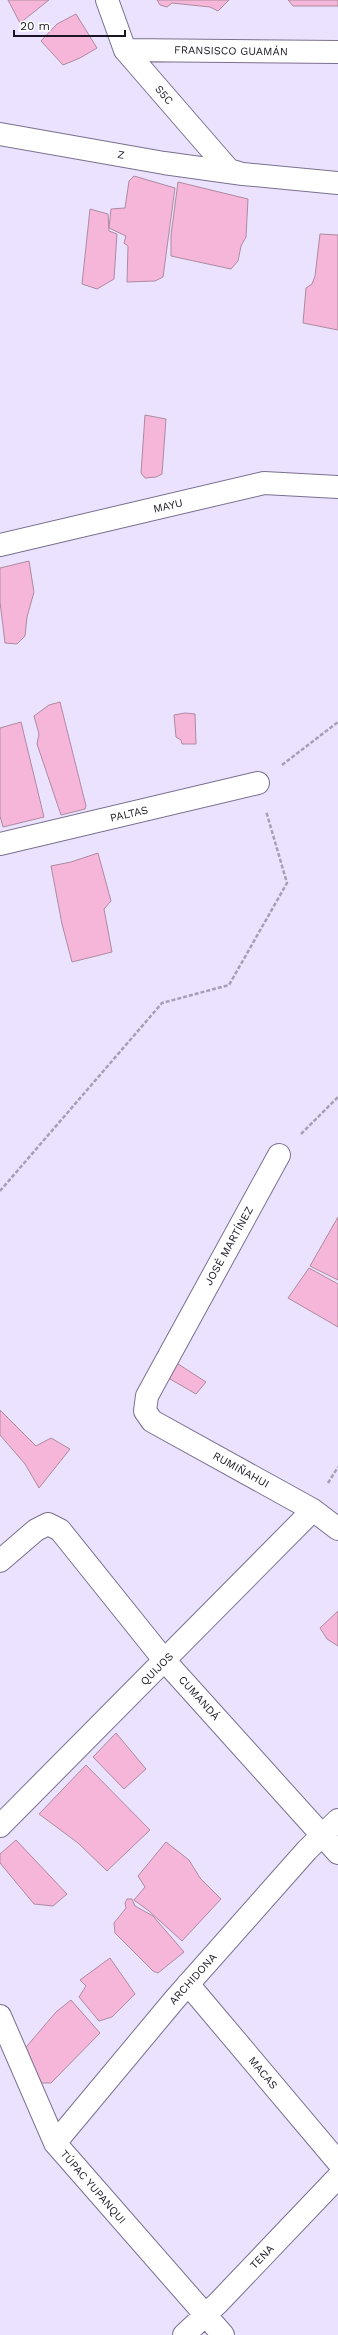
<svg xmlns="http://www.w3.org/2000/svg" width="338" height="2335" font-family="'Work Sans',sans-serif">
	<rect width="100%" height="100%" fill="#ebe2ff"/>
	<path fill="#f6b6da" stroke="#ad8b9e" d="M 8,0 L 49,0 L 20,23 Z
		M 157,0 L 229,0 L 218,11 L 210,7 L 172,3 L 167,7 L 160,5 Z
		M 288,0 L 338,0 L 338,6 L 293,6 Z
		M 76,14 L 97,48 L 80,58 L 63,65 L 41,41 L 57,24 Z
		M 134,176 L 175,188 L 163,277 L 155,281 L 127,282 L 128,246 L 124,243 L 126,236 L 109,228 L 111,209 L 125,208 L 129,181 Z
		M 178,182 L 248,199 L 246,237 L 241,246 L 238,261 L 231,269 L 171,256 L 171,235 Z
		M 90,209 L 108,214 L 109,231 L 117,234 L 114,279 L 97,289 L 82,284 Z
		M 320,234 L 338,235 L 338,330 L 303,323 L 306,288 L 312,284 L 315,276 Z
		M 145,415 L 166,419 L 162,474 L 156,477 L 145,478 L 141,473 Z
		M 29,561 L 34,592 L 27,617 L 25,636 L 17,644 L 5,643 L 0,602 L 0,568 Z
		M 60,702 L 86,806 L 85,809 L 61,815 L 37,744 L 39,734 L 34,716 L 49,705 Z
		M 185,713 L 195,714 L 196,744 L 182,744 L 181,740 L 176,737 L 174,715 Z
		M 21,722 L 44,817 L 3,827 L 0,816 L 0,728 Z
		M 98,853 L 111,901 L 104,909 L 112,952 L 72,962 L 62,924 L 51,866 L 71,862 Z
		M 338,1217 L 338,1280 L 310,1266 Z
		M 309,1268 L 338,1284 L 338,1327 L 288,1298 Z
		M 172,1360 L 206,1382 L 196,1394 L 163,1375 Z
		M 0,1410 L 36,1446 L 51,1438 L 70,1449 L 39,1488 L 25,1464 L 0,1435 Z
		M 338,1611 L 338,1646 L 327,1639 L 320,1628 Z
		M 116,1733 L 146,1769 L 124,1789 L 93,1757 Z
		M 86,1765 L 150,1830 L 107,1871 L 78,1843 L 39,1814 Z
		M 16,1840 L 67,1894 L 53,1906 L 34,1904 L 0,1863 L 0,1854 Z
		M 166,1842 L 189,1860 L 200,1878 L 221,1899 L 182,1941 L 149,1911 L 134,1900 L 145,1887 L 138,1876 Z
		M 127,1899 L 132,1899 L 135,1906 L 153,1916 L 184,1952 L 158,1973 L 153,1971 L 115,1933 L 114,1923 L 126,1908 L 125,1903 Z
		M 110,1958 L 135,1994 L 112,2017 L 99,2021 L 79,1997 L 86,1986 L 80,1980 Z
		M 71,2000 L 100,2033 L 51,2083 L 35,2083 L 21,2053 L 56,2012 Z"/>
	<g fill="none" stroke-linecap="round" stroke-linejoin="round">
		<defs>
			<path id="minor" d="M 107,0 L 125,50 L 229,170 L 239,173
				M 125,50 L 338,52
				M 0,134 L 164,163 L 243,174 L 338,183
				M 0,545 L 264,483 L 338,487
				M 0,844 L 258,783
				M 279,1155 L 147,1396 L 145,1411 L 152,1421 L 313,1510 L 338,1529
				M 0,1561 L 36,1530 L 48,1524 L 60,1530 L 165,1661 L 338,1853
				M 0,1826 L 313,1510
				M 188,1984 L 338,2162
				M 0,2016 L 55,2143 L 223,2335
				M 55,2143 L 175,1999 L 307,1850 L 338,1820
				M 184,2335 L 218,2303 L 338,2177"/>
		</defs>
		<use href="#minor" stroke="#7a708f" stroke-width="24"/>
		<path stroke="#a69fb6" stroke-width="2.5" stroke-dasharray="4 2" stroke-linecap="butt" d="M 282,765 L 338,722
			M 301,1134 L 338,1097
			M 0,1191 L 162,1003 L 229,985 L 287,883 L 266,811
			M 328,1483 L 338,1467"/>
		<use href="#minor" stroke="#fff" stroke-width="22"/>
	</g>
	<g text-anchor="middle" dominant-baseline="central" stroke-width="3" stroke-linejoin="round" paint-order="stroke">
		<g font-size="11" fill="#191522" stroke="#fff">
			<text transform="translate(231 51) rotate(1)">FRANSISCO GUAMÁN</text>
			<text transform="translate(164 95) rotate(49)">S5C</text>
			<text transform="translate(121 155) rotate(10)">Z</text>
			<text transform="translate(168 506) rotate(-13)">MAYU</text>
			<text transform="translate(129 814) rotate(-13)">PALTAS</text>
			<text transform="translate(229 1246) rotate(-61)">JOSÉ MARTÍNEZ</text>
			<text transform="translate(241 1470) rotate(29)">RUMIÑAHUI</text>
			<text transform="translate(157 1669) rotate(-45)">QUIJOS</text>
			<text transform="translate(199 1698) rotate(48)">CUMANDÁ</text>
			<text transform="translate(193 1979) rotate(-48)">ARCHIDONA</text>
			<text transform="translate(263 2073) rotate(50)">MACAS</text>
			<text transform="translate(93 2187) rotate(49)">TÚPAC YUPANQUI</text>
			<text transform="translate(262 2257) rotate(-46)">TENA</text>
		</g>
	</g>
	<path d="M14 30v6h111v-6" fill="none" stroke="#191522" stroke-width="2"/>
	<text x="20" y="30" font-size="12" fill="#191522" stroke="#ffffff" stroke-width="3" paint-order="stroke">20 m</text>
</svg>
